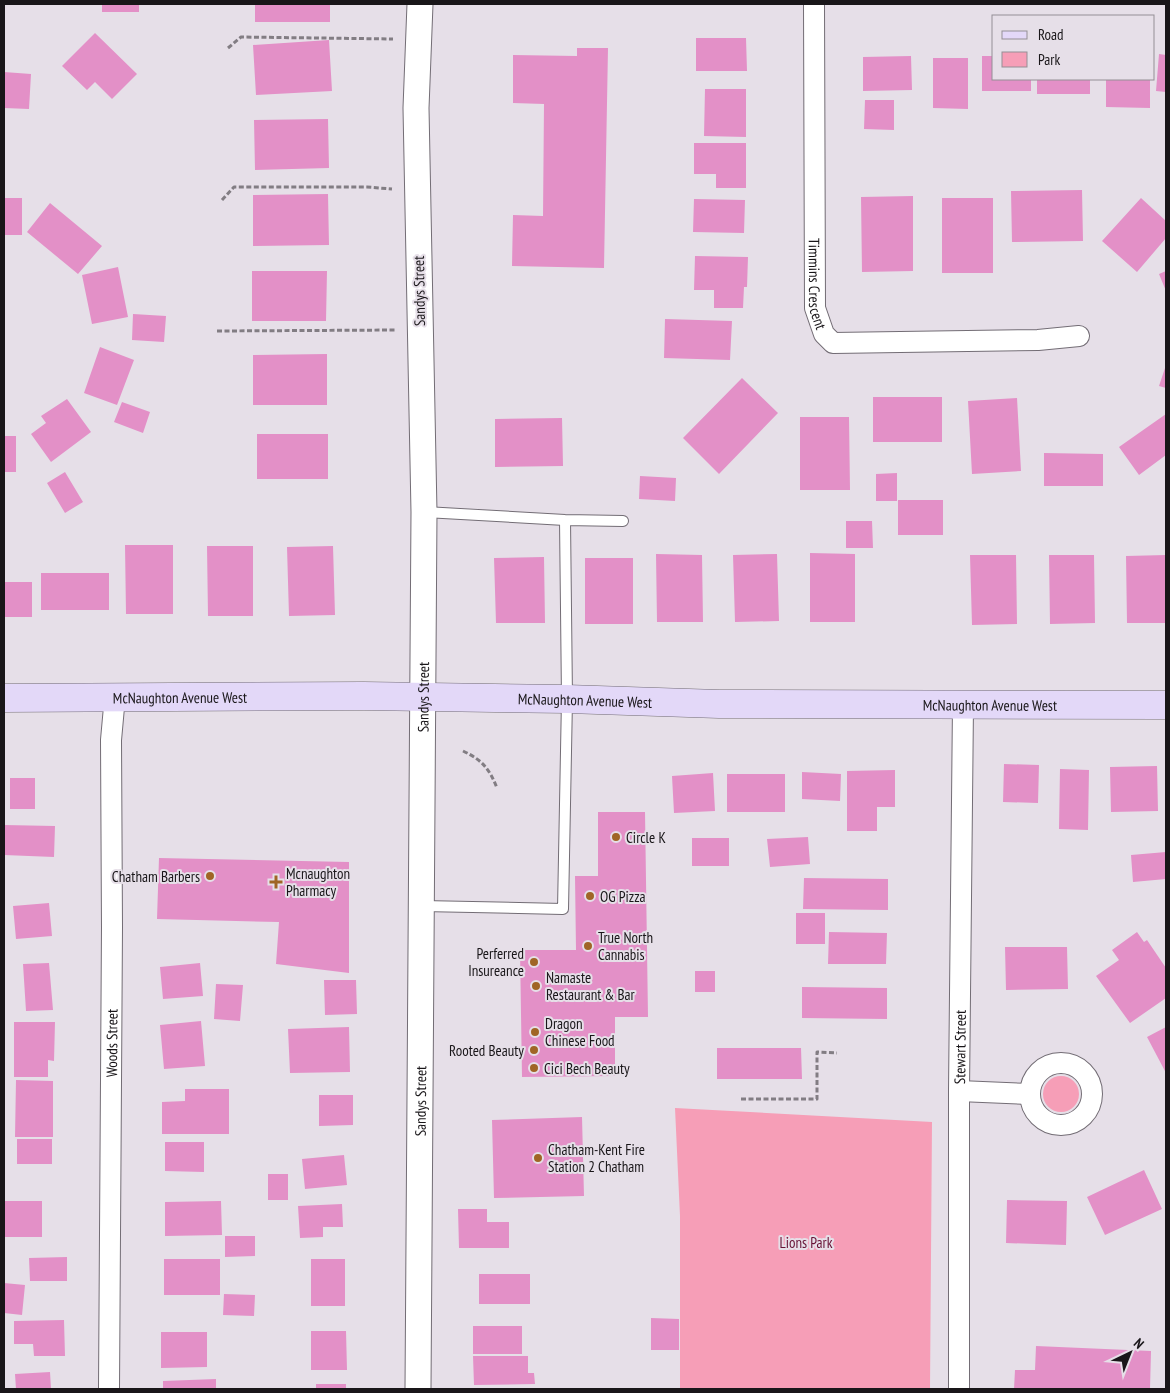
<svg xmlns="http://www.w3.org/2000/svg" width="1170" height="1393" font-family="'PT Sans Narrow',sans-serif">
	<rect width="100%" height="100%" fill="#e6dfe8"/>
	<path fill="#f69eb7" d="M1043 1094a18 18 0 1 1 36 0a18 18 0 1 1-36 0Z
		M 675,1108 L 932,1122 L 930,1389 L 680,1389 L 680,1216 Z"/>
	<path fill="#e390c7" d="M 102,4 L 139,4 L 139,12 L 102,12 Z
		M 255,4 L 330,4 L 330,22 L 255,22 Z
		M 95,33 L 137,74 L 112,99 L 95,82 L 87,90 L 62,66 Z
		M 696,38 L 746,38 L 747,71 L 696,71 Z
		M 329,40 L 332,91 L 256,95 L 253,45 Z
		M 577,48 L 608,48 L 604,268 L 512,266 L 513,215 L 543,216 L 544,104 L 513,103 L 513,55 L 577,56 Z
		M 1159,54 L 1166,55 L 1166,92 L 1156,91 Z
		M 911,56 L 912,90 L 863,91 L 863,57 Z
		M 982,56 L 994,56 L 994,79 L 1031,79 L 1031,91 L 982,91 Z
		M 933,58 L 968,58 L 968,109 L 933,108 Z
		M 4,72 L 31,74 L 29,109 L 4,108 Z
		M 1037,79 L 1090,79 L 1090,94 L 1037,94 Z
		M 1106,79 L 1150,79 L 1150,108 L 1106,107 Z
		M 705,89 L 746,89 L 746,137 L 704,136 Z
		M 865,100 L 894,100 L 894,130 L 864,129 Z
		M 328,119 L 329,168 L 255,170 L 254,120 Z
		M 694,143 L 746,143 L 746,188 L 716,188 L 716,174 L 694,174 Z
		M 1082,190 L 1083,241 L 1012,242 L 1011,191 Z
		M 328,194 L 329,245 L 253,246 L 253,195 Z
		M 913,196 L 913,271 L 862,272 L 861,197 Z
		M 4,198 L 22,198 L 22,235 L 4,235 Z
		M 942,198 L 993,198 L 993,273 L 942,273 Z
		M 1141,198 L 1166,221 L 1166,238 L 1137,272 L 1102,241 Z
		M 694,199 L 745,200 L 744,233 L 693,232 Z
		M 50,203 L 102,246 L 78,274 L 27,232 Z
		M 695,256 L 748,257 L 747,287 L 744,287 L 743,308 L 714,308 L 714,290 L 694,290 Z
		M 118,267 L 128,317 L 92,324 L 82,275 Z
		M 252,271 L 327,271 L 326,321 L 252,321 Z
		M 1166,271 L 1166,291 L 1159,274 Z
		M 133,314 L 166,316 L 164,342 L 132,340 Z
		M 665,319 L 732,321 L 730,360 L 664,358 Z
		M 100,347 L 134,360 L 117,405 L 84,393 Z
		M 327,354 L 327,405 L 253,405 L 253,355 Z
		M 1166,365 L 1166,388 L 1159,386 Z
		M 742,378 L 778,413 L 719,474 L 683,438 Z
		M 873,397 L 942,397 L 942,442 L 873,442 Z
		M 1017,398 L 1021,471 L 972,474 L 968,401 Z
		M 67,399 L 91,432 L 51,462 L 31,434 L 46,423 L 41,416 Z
		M 122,402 L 150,412 L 143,433 L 114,422 Z
		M 1166,414 L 1166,455 L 1139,475 L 1119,447 Z
		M 800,417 L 849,417 L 850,490 L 800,490 Z
		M 562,418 L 563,466 L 495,467 L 495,419 Z
		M 257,434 L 328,434 L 328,479 L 257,479 Z
		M 4,436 L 16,436 L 16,472 L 4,472 Z
		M 1044,453 L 1103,454 L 1103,486 L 1044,486 Z
		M 65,472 L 83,502 L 65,513 L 47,483 Z
		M 897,473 L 897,501 L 876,501 L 876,474 Z
		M 640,476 L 676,478 L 675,501 L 639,499 Z
		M 898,500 L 943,500 L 943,535 L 898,535 Z
		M 846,521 L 872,521 L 873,548 L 846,548 Z
		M 125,545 L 173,545 L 173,614 L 126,614 Z
		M 207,546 L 253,546 L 253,616 L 208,616 Z
		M 333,546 L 335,615 L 289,616 L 287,547 Z
		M 810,553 L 855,554 L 855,622 L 810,622 Z
		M 656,554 L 702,555 L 703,622 L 657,622 Z
		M 777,554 L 779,621 L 735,622 L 733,555 Z
		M 970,555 L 1016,555 L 1017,624 L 972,625 Z
		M 1049,555 L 1094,555 L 1095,623 L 1050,624 Z
		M 1166,555 L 1166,623 L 1127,623 L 1126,556 Z
		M 544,557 L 545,623 L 496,623 L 494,558 Z
		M 585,558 L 633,558 L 633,624 L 585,624 Z
		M 41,573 L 109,573 L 109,610 L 41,610 Z
		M 4,582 L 32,582 L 32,617 L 4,617 Z
		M 1004,764 L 1039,765 L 1038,803 L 1003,802 Z
		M 1157,766 L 1158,811 L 1111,812 L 1110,767 Z
		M 1060,769 L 1089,770 L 1088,830 L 1059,829 Z
		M 895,770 L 895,807 L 877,807 L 877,831 L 847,831 L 847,771 Z
		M 802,772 L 841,774 L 840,801 L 802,799 Z
		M 713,773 L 715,811 L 674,813 L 672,776 Z
		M 727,774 L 785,774 L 785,812 L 727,812 Z
		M 10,778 L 35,778 L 35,809 L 10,809 Z
		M 598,812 L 645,812 L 648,1017 L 615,1017 L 615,1076 L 522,1077 L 520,950 L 576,950 L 575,876 L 598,876 Z
		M 4,825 L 55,826 L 54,857 L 4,855 Z
		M 808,837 L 810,864 L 770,867 L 767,839 Z
		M 692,838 L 729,838 L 729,866 L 692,866 Z
		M 1166,852 L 1166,879 L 1133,882 L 1131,855 Z
		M 159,858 L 349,862 L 349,973 L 276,964 L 279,922 L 157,919 Z
		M 804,878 L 888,879 L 888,910 L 803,909 Z
		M 49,903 L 52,936 L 16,939 L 13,906 Z
		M 796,913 L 825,913 L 825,944 L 796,944 Z
		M 829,932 L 887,933 L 886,964 L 828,964 Z
		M 1137,932 L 1144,942 L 1147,940 L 1166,968 L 1166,998 L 1130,1023 L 1096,976 L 1119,960 L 1112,950 Z
		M 1005,947 L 1067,947 L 1068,989 L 1006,990 Z
		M 49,963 L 53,1010 L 26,1011 L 23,964 Z
		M 200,963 L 203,996 L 163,999 L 160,967 Z
		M 695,971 L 715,971 L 715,992 L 695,992 Z
		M 324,980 L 356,980 L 357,1014 L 325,1015 Z
		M 216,984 L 243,985 L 240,1021 L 214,1019 Z
		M 802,987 L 887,988 L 887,1019 L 802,1018 Z
		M 201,1021 L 205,1066 L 164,1069 L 160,1025 Z
		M 14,1022 L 55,1022 L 54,1061 L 48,1060 L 48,1077 L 14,1077 Z
		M 349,1027 L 350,1072 L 290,1073 L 288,1029 Z
		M 1166,1027 L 1166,1073 L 1147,1037 Z
		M 717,1048 L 801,1048 L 802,1079 L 717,1079 Z
		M 16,1080 L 53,1081 L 53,1137 L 15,1137 Z
		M 185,1089 L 229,1089 L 229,1134 L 162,1134 L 162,1102 L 185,1101 Z
		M 319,1095 L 353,1095 L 353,1125 L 319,1126 Z
		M 582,1117 L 584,1196 L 494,1198 L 492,1120 Z
		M 17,1139 L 52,1139 L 52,1164 L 17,1164 Z
		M 165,1142 L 204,1142 L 204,1172 L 165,1171 Z
		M 344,1155 L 347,1185 L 305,1189 L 302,1159 Z
		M 1144,1170 L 1162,1209 L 1105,1235 L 1087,1197 Z
		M 268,1174 L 288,1174 L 288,1200 L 268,1200 Z
		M 1007,1200 L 1067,1201 L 1066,1245 L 1006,1243 Z
		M 4,1201 L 42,1201 L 42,1237 L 4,1237 Z
		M 221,1201 L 222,1235 L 165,1236 L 165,1202 Z
		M 342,1204 L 343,1227 L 323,1227 L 323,1237 L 300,1238 L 298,1206 Z
		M 458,1209 L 487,1209 L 487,1222 L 509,1222 L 509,1248 L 459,1248 Z
		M 225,1236 L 255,1236 L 255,1256 L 225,1257 Z
		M 67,1257 L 67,1281 L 30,1281 L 29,1258 Z
		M 164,1259 L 220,1259 L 220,1295 L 164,1295 Z
		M 311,1259 L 345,1259 L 345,1306 L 311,1306 Z
		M 479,1274 L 530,1274 L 530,1304 L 479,1304 Z
		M 4,1283 L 25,1285 L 22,1315 L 4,1313 Z
		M 224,1294 L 255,1295 L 254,1316 L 223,1315 Z
		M 651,1318 L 679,1319 L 679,1350 L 651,1350 Z
		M 64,1320 L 65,1356 L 34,1356 L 33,1344 L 14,1344 L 14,1321 Z
		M 473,1326 L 522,1326 L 522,1354 L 473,1354 Z
		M 311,1331 L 346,1331 L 347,1370 L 311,1370 Z
		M 161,1332 L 207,1332 L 207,1367 L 161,1368 Z
		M 1036,1346 L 1151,1351 L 1150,1389 L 1014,1389 L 1015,1370 L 1035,1370 Z
		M 473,1356 L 528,1356 L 528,1373 L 534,1373 L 535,1384 L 474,1385 Z
		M 50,1372 L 51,1389 L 16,1389 L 15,1374 Z
		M 216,1379 L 216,1389 L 163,1389 L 163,1381 Z
		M 316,1384 L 346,1384 L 346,1389 L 316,1389 Z"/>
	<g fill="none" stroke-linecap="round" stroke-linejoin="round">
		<defs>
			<path id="service" d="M 425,512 L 565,520 L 623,521
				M 422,906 L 563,909 L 567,699 L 565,520"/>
			<g id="minor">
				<path id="s1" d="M 814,4 L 815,308 L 824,334 L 833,343 L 1038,340 L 1079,336"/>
				<circle cx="1061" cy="1094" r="31"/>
				<path d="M 959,1091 L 1030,1094"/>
				<path id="s2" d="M 109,1389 L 112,927 L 111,740 L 115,696"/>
				<path id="s3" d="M 959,1389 L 959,1091 L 963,705"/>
			</g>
			<g id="tertiary">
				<path id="s4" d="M 418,1389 L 424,512 L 416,108 L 420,4"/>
			</g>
			<g id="secondary">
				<path id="s5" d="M 4,698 L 364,696 L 567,699 L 719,704 L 1166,705"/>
			</g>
		</defs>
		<use href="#service" stroke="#736d75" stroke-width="12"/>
		<use href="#minor" stroke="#736d75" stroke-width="22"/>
		<use href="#tertiary" stroke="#736d75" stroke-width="27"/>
		<use href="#secondary" stroke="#736d75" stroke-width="29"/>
		<path stroke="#827d83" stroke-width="3" stroke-dasharray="5 2.5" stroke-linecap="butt" d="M 228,48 L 241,37 L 393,39
			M 222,200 L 234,187 L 367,187 L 392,189
			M 217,331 L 397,330
			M 463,751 C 482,760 489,768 497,788
			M 741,1099 L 817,1099 L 817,1052 L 837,1053"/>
		<use href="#service" stroke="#fff" stroke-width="10"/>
		<use href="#minor" stroke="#fff" stroke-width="20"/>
		<use href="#tertiary" stroke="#fff" stroke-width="25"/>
		<use href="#secondary" stroke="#e3d8f8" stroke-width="28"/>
	</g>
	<g fill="#a06525" stroke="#e6dfe8" stroke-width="2">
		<circle cx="616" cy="837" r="5"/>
		<circle cx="210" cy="876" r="5"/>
		<path d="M273.5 874.5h5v5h5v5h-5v5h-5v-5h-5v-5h5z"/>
		<circle cx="590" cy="896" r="5"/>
		<circle cx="588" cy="946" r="5"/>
		<circle cx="534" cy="962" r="5"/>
		<circle cx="536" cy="986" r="5"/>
		<circle cx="535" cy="1032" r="5"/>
		<circle cx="534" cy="1050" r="5"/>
		<circle cx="534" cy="1068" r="5"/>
		<circle cx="538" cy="1158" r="5"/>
	</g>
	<g text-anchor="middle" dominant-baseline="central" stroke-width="4" stroke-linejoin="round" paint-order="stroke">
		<g font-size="15" fill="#191619" stroke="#e6dfe8">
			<text stroke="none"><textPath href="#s1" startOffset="280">Timmins Crescent</textPath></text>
			<text transform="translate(419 291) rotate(-91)">Sandys Street</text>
			<text stroke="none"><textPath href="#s5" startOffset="176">McNaughton Avenue West</textPath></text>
			<text stroke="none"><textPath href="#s4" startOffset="692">Sandys Street</textPath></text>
			<text stroke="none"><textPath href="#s5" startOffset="581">McNaughton Avenue West</textPath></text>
			<text stroke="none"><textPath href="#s5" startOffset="986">McNaughton Avenue West</textPath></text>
			<text stroke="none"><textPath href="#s2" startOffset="346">Woods Street</textPath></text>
			<text stroke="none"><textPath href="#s3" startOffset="342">Stewart Street</textPath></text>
			<text stroke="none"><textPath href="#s4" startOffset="288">Sandys Street</textPath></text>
		</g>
		<g font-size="15" fill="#191619" stroke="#e6dfe8" text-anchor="start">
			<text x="626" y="837">Circle K</text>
			<text x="286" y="873">Mcnaughton<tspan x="286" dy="17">Pharmacy</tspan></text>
			<text x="200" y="876" text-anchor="end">Chatham Barbers</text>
			<text x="600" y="896">OG Pizza</text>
			<text x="598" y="937">True North<tspan x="598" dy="17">Cannabis</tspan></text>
			<text x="524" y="953" text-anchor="end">Perferred<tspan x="524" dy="17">Insureance</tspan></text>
			<text x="546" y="977">Namaste<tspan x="546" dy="17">Restaurant &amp; Bar</tspan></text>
			<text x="545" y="1023">Dragon<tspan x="545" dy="17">Chinese Food</tspan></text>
			<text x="524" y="1050" text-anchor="end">Rooted Beauty</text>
			<text x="544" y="1068">Cici Bech Beauty</text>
			<text x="548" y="1149">Chatham-Kent Fire<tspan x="548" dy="17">Station 2 Chatham</tspan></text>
		</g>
		<g font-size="15" fill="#671135" stroke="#e6dfe8">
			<text x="806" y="1242">Lions Park</text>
		</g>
	</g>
	<rect width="1170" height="1393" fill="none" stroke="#191619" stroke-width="10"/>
	<rect x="992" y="15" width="162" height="65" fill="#e6dfe8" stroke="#948f95"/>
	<rect x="1002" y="31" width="25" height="8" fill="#e3d8f8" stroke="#948f95"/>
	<text x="1038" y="40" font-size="15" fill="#191619">Road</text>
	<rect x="1002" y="52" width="25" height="15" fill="#f69eb7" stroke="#948f95"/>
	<text x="1038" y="65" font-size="15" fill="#191619">Park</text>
	<g transform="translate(1130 1353) rotate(43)" stroke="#e6dfe8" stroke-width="4" paint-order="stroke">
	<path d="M0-4L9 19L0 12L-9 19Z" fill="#191619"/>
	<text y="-8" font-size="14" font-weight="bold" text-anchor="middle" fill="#191619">N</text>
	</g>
</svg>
